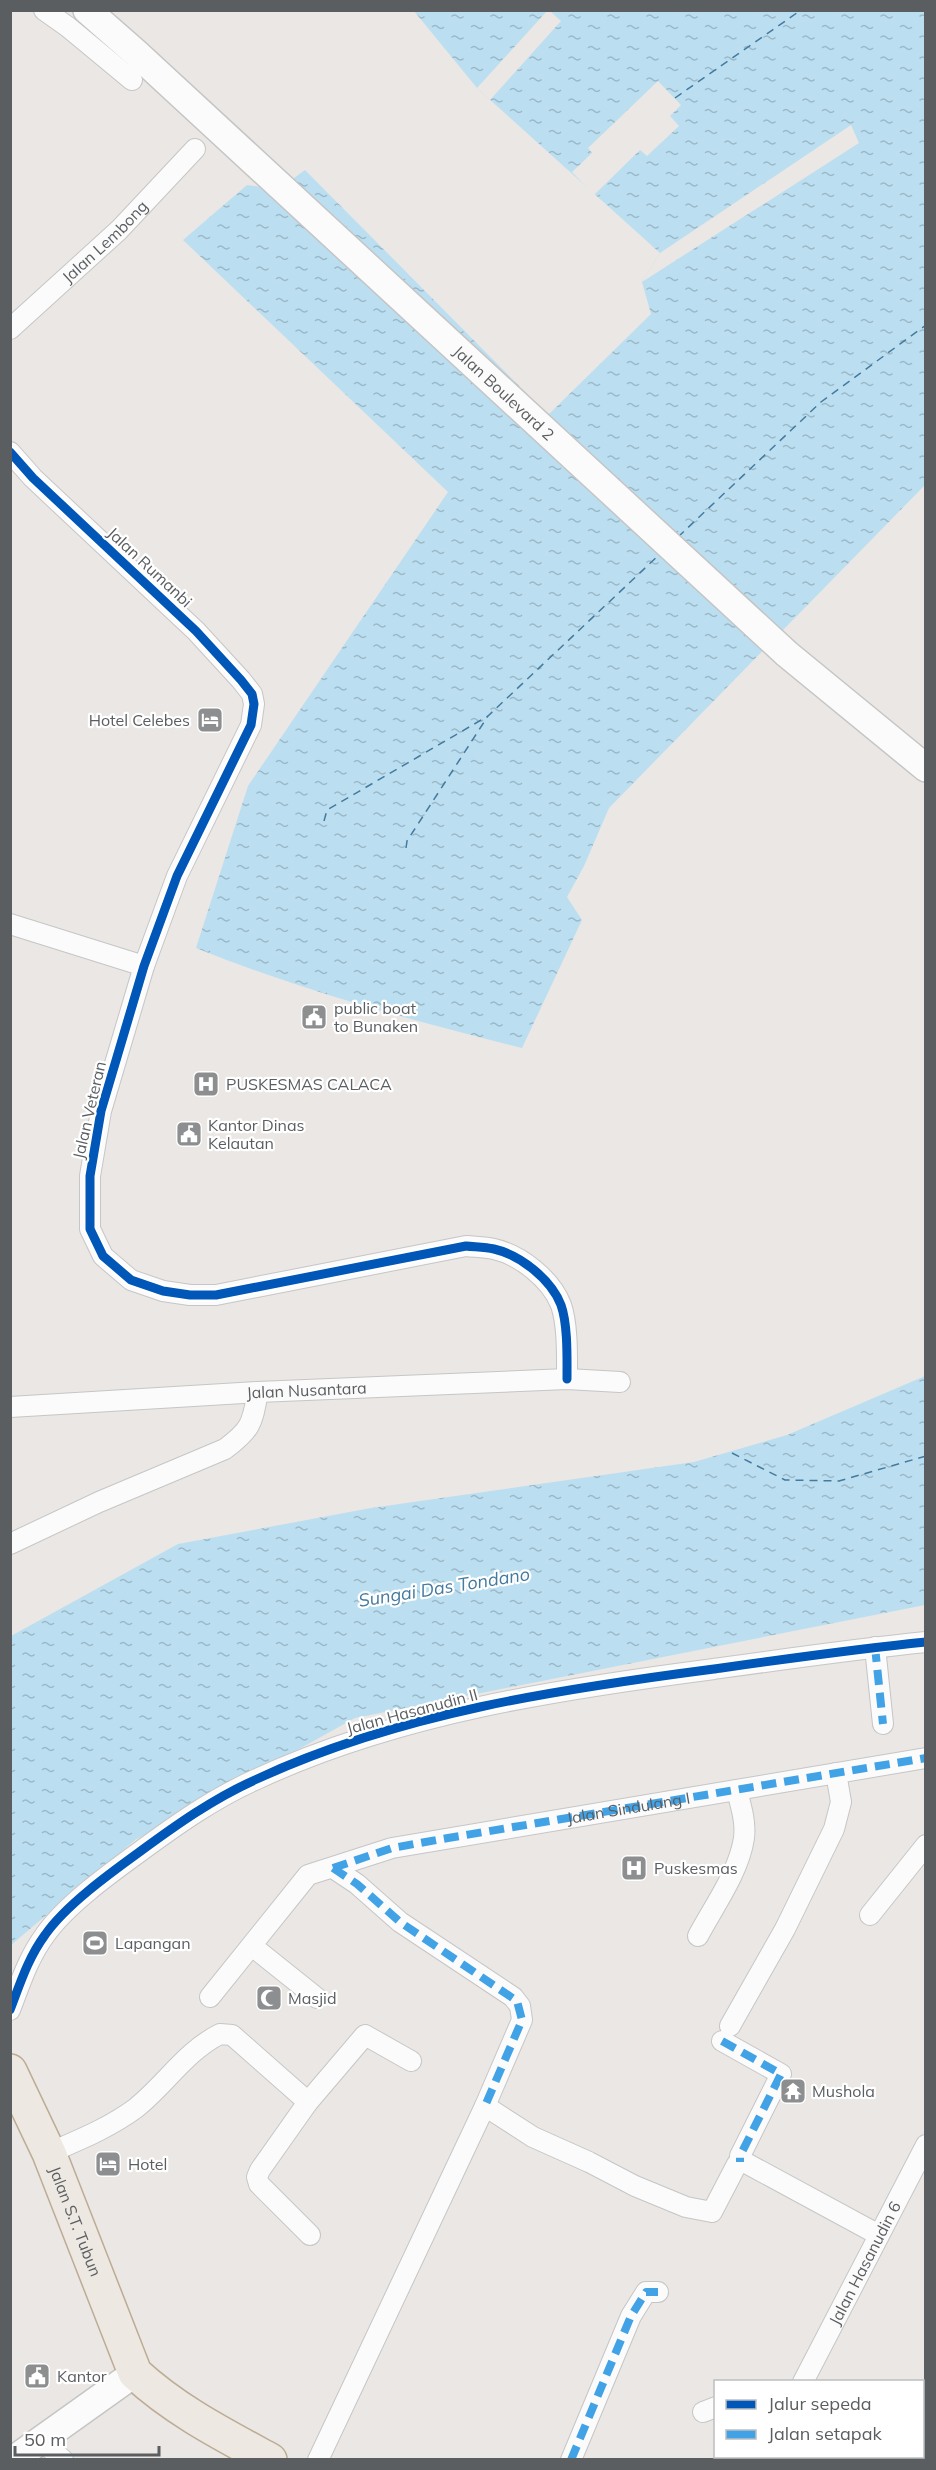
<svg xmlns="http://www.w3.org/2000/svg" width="936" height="2470" font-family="Mulish,sans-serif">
	<defs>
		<pattern id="water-ripples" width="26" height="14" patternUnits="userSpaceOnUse" patternTransform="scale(1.5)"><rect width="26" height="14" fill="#bbdff1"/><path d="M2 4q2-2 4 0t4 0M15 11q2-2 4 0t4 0" fill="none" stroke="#9bb8c7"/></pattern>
	</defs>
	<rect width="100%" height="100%" fill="#eae7e4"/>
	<path fill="url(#water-ripples)" d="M 414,11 L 925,11 L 925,485 L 609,808 L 584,866 L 567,897 L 582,920 L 522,1048 C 411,1020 302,991 196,948 L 248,786 L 448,492 L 183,240 L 247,185 L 279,189 L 305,170 L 548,415 L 651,314 L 642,282 L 660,253 L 477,88 Z
		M 925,1376 L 925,1605 L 355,1718 L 135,1840 L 11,1945 L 11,1636 L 178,1544 L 371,1508 L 694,1462 L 787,1435 Z"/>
	<path fill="#eae7e4" d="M 547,11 L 550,11 L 561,21 L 490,100 L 477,88 Z
		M 658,81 L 681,105 L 670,116 L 679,126 L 647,156 L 640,150 L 594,195 L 572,172 L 592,153 L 588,148 Z
		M 851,125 L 859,143 L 642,282 L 660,253 Z"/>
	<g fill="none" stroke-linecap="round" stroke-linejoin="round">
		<path stroke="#447a9e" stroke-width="1.5" stroke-dasharray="8 6" stroke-linecap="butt" d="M 675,98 L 801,10
			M 678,537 L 821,402 L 926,325
			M 324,821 L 327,810 L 488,716
			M 406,848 L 407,841 L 488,716 L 660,554
			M 732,1453 L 785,1480 L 839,1481 L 926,1456"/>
		<defs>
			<g id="street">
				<path d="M 44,10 L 68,27 L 132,80"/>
				<path id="s1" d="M 10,329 L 119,230 L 195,149"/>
				<path d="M 10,452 L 33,478 L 196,631 L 241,680 L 252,694 L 254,704 L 251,725 L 177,876 L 144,966 L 101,1111 L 90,1176 L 90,1229 L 103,1256 L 131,1280 L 163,1291 L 190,1295 L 216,1295 L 466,1246 C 475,1247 485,1247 494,1249 C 520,1255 551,1279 561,1305 C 568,1325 567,1358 567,1379"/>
				<path d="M 10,924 L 144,966"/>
				<path id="s2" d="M 10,1407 L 258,1392 L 567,1379 L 620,1382"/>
				<path d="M 10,1544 L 99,1502 L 225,1449 C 252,1429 252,1423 258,1392"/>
				<path d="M 875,1647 L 883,1724"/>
				<path d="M 870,1915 L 926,1845"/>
				<path d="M 698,1936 C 714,1906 739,1872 744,1838 C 746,1822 741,1806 737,1791"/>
				<path d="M 252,1946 L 317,1998"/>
				<path d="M 210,1997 L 308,1875 L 392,1848 L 926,1758"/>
				<path d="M 10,2010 C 20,1984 28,1958 45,1935 C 65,1906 109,1874 138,1853 C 176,1825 214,1798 257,1779 C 399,1713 560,1689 714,1669 C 785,1659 855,1649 926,1642"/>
				<path d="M 730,2026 L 785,1929 L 834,1829 L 841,1802 L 836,1773"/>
				<path d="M 722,2041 L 781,2074 L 740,2156 L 740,2162"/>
				<path d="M 485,2106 L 533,2137 L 589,2162 L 635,2186 L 686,2207 L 712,2212 L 737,2164 L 744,2162 L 879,2235"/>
				<path d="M 49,2153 C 79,2140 109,2128 136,2108 C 165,2085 186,2051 220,2034 L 232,2035 L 308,2102"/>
				<path d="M 310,2235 L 259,2184 L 257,2177 L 260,2170 L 308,2102 L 365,2035 L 411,2061"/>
				<path id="s3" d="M 803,2382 L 926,2145"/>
				<path d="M 703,2412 L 716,2407"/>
				<path d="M 40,2439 L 63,2460"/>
				<path d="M 318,2460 L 485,2106 L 522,2020 L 520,2006 L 513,1997 L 400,1922 L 357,1884 L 333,1868"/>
				<path d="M 571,2460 L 631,2316 L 646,2292 L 658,2292"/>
				<path d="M 764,2460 L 765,2456"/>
			</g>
			<g id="secondary">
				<path id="s4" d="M 87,10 L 136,53 L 787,654 L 926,768"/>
				<path d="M 13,2460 L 135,2373"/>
			</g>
			<g id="highway">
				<path id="s5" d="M 10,2071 L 49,2153 L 135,2373 C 175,2410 222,2434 270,2460"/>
			</g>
		</defs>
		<use href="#street" stroke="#c6c6c6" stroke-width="22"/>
		<use href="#secondary" stroke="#c5c5c5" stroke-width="30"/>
		<use href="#highway" stroke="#bdac95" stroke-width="36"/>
		<use href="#street" stroke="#fcfbfb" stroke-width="20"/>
		<use href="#secondary" stroke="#fcfbfb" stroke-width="27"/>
		<use href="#highway" stroke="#ede8e1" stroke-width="33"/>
		<g stroke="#42a2e6" stroke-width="8" stroke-dasharray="15 8" stroke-linecap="butt">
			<path d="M 875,1647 L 883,1724"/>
			<path id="s6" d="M 333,1868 L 392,1848 L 448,1838 L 926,1758"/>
			<path d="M 333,1868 L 357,1884 L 400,1922 L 517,2001 L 522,2020 L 485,2106"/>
			<path d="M 722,2041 L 781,2074 L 740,2156 L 740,2162"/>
			<path d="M 571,2460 L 631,2316 L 646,2292 L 658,2292"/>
		</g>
		<defs>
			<path id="cycleway" d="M 10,452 L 33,478 L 196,631 L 241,680 L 252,694 L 254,704 L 251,725 L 177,876 L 144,966 L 101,1111 L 90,1176 L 90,1229 L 103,1256 L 131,1280 L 163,1291 L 190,1295 L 216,1295 L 466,1246 C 475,1247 485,1247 494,1249 C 520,1255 551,1279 561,1305 C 568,1325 567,1358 567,1379
				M 10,2010 C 20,1984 28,1958 45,1935 C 65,1906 109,1874 138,1853 C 176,1825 214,1798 257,1779 C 399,1713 560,1689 714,1669 C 785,1659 855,1649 926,1642"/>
		</defs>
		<use href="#cycleway" stroke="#fff" stroke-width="13"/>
		<use href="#cycleway" stroke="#0057b8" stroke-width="9"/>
	</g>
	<defs>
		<symbol id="hotel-square" viewBox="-11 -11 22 22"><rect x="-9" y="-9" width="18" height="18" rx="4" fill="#8c8e8f" stroke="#fff"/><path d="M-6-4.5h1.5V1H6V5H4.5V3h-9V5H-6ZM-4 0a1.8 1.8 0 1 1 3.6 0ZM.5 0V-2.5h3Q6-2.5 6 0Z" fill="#fff"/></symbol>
		<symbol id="civic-square" viewBox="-11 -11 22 22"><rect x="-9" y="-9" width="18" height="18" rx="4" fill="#8c8e8f" stroke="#fff"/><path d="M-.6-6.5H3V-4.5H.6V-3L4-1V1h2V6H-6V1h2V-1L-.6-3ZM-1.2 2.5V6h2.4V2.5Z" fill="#fff"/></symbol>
		<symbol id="hospital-square" viewBox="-11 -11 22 22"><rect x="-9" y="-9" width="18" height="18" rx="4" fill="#8c8e8f" stroke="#fff"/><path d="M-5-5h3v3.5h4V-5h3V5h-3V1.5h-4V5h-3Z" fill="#fff"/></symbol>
		<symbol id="stadium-square" viewBox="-11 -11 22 22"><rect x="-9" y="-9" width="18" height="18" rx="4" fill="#8c8e8f" stroke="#fff"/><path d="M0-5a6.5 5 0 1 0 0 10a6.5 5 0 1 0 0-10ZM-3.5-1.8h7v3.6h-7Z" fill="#fff"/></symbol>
		<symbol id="mosque-square" viewBox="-11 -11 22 22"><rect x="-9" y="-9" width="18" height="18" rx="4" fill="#8c8e8f" stroke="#fff"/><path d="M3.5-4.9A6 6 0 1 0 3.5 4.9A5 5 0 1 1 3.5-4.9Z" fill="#fff"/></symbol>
		<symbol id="temple-square" viewBox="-11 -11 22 22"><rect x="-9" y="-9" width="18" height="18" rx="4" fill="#8c8e8f" stroke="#fff"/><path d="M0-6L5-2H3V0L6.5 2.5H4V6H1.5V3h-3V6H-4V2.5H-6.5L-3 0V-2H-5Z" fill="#fff"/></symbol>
	</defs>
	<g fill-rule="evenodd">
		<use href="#hotel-square" x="195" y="705" width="30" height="30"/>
		<use href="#civic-square" x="299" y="1002" width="30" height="30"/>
		<use href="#hospital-square" x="191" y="1069" width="30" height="30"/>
		<use href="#civic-square" x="174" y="1119" width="30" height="30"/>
		<use href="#hospital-square" x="619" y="1853" width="30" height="30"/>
		<use href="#stadium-square" x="80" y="1928" width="30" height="30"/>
		<use href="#mosque-square" x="254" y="1983" width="30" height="30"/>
		<use href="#temple-square" x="778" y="2076" width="30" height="30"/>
		<use href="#hotel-square" x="93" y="2149" width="30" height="30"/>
		<use href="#civic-square" x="22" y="2361" width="30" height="30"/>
	</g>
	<g text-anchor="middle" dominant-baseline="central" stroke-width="4.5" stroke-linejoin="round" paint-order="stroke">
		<g font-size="16" fill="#5a5e61" stroke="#fff">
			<text stroke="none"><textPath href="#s1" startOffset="129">Jalan Lembong</textPath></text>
			<text stroke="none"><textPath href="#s4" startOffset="566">Jalan Boulevard 2</textPath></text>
			<text transform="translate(150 567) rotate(43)">Jalan Rumanbi</text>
			<text transform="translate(89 1110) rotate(-77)">Jalan Veteran</text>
			<text stroke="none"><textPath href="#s2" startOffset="297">Jalan Nusantara</textPath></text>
			<text transform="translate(412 1711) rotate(-15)">Jalan Hasanudin II</text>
			<text stroke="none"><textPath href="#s6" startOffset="302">Jalan Sindulang I</textPath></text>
			<text stroke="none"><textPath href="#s5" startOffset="164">Jalan S.T. Tubun</textPath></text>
			<text stroke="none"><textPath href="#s3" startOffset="134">Jalan Hasanudin 6</textPath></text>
		</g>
		<g font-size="16" fill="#5a5e61" stroke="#fff" text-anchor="start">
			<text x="190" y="720" text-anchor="end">Hotel Celebes</text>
			<text x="334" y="1008">public boat<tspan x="334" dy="18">to Bunaken</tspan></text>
			<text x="226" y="1084">PUSKESMAS CALACA</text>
			<text x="208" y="1125">Kantor Dinas<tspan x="208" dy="18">Kelautan</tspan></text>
			<text x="654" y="1868">Puskesmas</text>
			<text x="115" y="1943">Lapangan</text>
			<text x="288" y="1998">Masjid</text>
			<text x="812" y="2091">Mushola</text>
			<text x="128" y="2164">Hotel</text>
			<text x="57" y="2376">Kantor</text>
		</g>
		<g font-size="18" font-style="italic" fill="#447a9e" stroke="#fff">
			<text transform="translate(444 1587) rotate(-9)">Sungai Das Tondano</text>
		</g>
	</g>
	<rect width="936" height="2470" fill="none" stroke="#5a5e61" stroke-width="24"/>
	<rect x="714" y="2380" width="210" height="78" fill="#ffffff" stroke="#bdbfc0" stroke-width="1.5"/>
	<rect x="726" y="2400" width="30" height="9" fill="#0057b8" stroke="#bdbfc0" stroke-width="1.5"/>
	<text x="768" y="2410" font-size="18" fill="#5a5e61">Jalur sepeda</text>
	<rect x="726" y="2430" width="30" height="9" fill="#42a2e6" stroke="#bdbfc0" stroke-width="1.5"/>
	<text x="768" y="2440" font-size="18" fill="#5a5e61">Jalan setapak</text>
	<path d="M15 2446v9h144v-9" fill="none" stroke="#5a5e61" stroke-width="3"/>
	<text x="24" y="2446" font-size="18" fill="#5a5e61" stroke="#ffffff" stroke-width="4.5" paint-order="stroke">50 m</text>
</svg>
